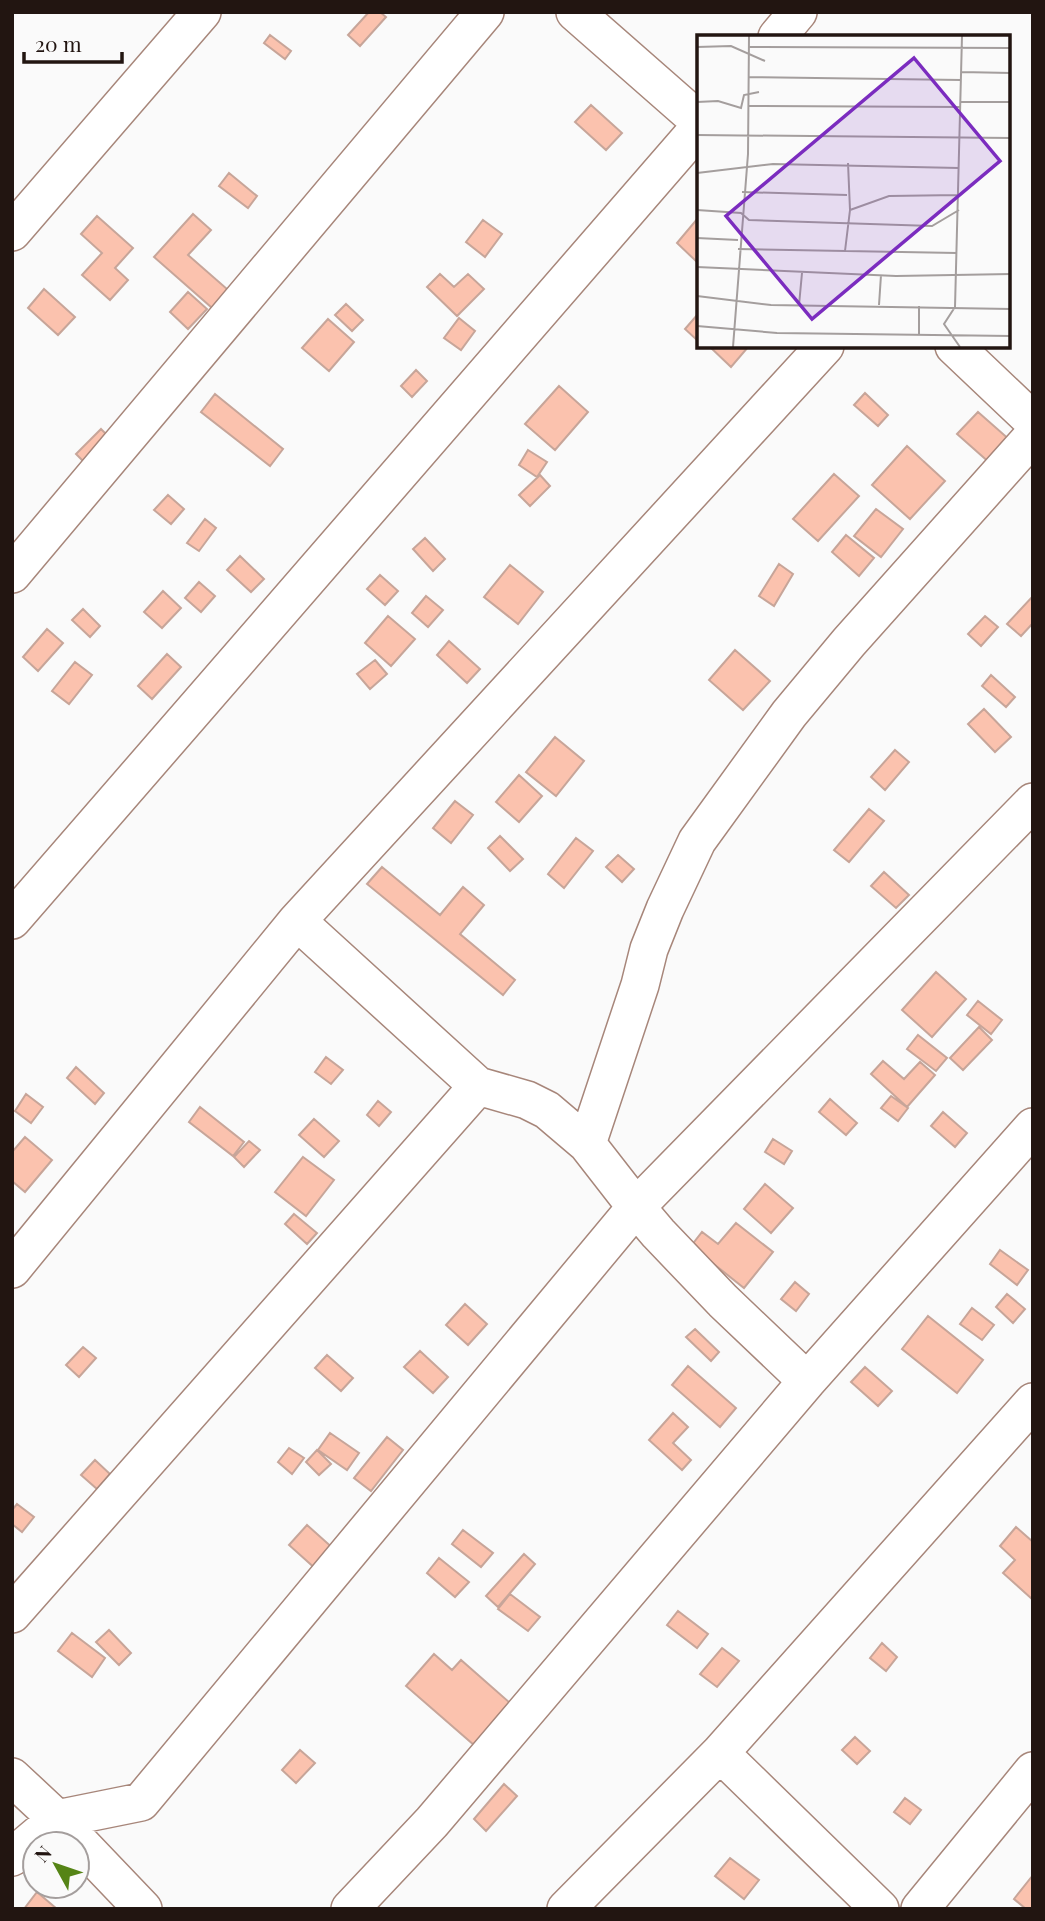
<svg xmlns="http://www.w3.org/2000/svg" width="1045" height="1921" font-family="'Playfair Display',serif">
	<rect width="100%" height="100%" fill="#fafafa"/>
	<path fill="#fbc2ae" stroke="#c7a599" stroke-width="2" d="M 369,12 L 380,12 L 386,17 L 360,46 L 348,35 Z
		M 270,35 L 291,51 L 285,59 L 264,43 Z
		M 591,105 L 622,133 L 606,150 L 575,122 Z
		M 229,173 L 257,196 L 248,208 L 219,186 Z
		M 193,214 L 211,230 L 188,255 L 235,296 L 219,314 L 154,257 Z
		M 97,216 L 133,248 L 115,268 L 128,280 L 110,300 L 82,275 L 102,253 L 81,234 Z
		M 698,218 L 698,263 L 677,243 Z
		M 483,220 L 502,234 L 485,257 L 466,242 Z
		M 440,274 L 454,287 L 468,274 L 484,289 L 457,316 L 427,287 Z
		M 44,289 L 75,317 L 58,335 L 28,308 Z
		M 188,292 L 207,309 L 188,329 L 170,312 Z
		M 346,304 L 363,320 L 352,331 L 335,315 Z
		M 698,314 L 698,341 L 685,329 Z
		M 459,318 L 475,331 L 461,350 L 444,338 Z
		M 328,319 L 354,342 L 329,371 L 302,348 Z
		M 709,346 L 749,346 L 731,367 Z
		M 416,370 L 427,381 L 412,397 L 401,386 Z
		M 559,386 L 588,412 L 555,450 L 525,424 Z
		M 865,393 L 888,415 L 878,426 L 854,405 Z
		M 215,394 L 283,449 L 270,466 L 201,412 Z
		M 978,412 L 1011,441 L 991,464 L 957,434 Z
		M 101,429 L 115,443 L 90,468 L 76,454 Z
		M 907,446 L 945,481 L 910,519 L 872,485 Z
		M 528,450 L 547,462 L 537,477 L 519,465 Z
		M 834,474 L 859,496 L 818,541 L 793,519 Z
		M 540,475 L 550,486 L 530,506 L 519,495 Z
		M 168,495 L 184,509 L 171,524 L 154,510 Z
		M 876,509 L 903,529 L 881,557 L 854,536 Z
		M 205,519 L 216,528 L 199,551 L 187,543 Z
		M 846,535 L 874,558 L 859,576 L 832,552 Z
		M 425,538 L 445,559 L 433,571 L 413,549 Z
		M 240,556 L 264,579 L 251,592 L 227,570 Z
		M 779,564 L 793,574 L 774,606 L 759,596 Z
		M 510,565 L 543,592 L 518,624 L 484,597 Z
		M 380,575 L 398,591 L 385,605 L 367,589 Z
		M 199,582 L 215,596 L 201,612 L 185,598 Z
		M 163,591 L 181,608 L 162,628 L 144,612 Z
		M 426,596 L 443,610 L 428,627 L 412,613 Z
		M 1033,596 L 1033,623 L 1021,636 L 1007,624 Z
		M 83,609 L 100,626 L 90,637 L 72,620 Z
		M 388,616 L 415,639 L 391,666 L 365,643 Z
		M 985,616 L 998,627 L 981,646 L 968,634 Z
		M 47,629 L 63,643 L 38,671 L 23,657 Z
		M 449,641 L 480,669 L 467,683 L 437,655 Z
		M 735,650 L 770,681 L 743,710 L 709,680 Z
		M 167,654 L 181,667 L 152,699 L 138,686 Z
		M 375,660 L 387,674 L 370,689 L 357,674 Z
		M 75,662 L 92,675 L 69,704 L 52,691 Z
		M 991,675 L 1015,697 L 1006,707 L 982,686 Z
		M 984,709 L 1011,737 L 995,752 L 968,724 Z
		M 555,737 L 584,761 L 556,796 L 526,772 Z
		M 895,750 L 909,762 L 885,790 L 871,777 Z
		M 519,775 L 542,796 L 519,822 L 496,802 Z
		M 455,801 L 473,815 L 451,843 L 433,828 Z
		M 869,809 L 884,821 L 849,862 L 834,850 Z
		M 500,836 L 523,859 L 510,871 L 488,848 Z
		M 576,838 L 593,851 L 564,888 L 548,874 Z
		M 618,855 L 634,869 L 622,882 L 606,867 Z
		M 382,867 L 440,915 L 463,887 L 484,905 L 460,934 L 515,980 L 503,995 L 367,884 Z
		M 884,872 L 909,895 L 896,908 L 871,886 Z
		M 936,972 L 966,999 L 932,1037 L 902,1010 Z
		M 978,1001 L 1002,1020 L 991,1034 L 967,1015 Z
		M 979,1027 L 992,1040 L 963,1070 L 950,1058 Z
		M 918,1035 L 947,1058 L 936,1071 L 907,1049 Z
		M 326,1057 L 343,1070 L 331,1084 L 315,1072 Z
		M 883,1061 L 904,1079 L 920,1062 L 935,1075 L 907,1107 L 871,1074 Z
		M 76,1067 L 104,1093 L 95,1104 L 67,1078 Z
		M 26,1094 L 43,1107 L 31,1123 L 15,1111 Z
		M 891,1096 L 908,1108 L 898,1121 L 881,1108 Z
		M 830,1099 L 857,1123 L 846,1135 L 819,1112 Z
		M 378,1101 L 391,1112 L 379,1126 L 367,1115 Z
		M 200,1107 L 244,1142 L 233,1156 L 189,1122 Z
		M 943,1112 L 967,1133 L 955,1147 L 931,1126 Z
		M 314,1119 L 339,1141 L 324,1157 L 299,1135 Z
		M 25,1137 L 52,1160 L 25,1192 L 12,1181 L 12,1152 Z
		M 773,1139 L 792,1151 L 784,1164 L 765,1152 Z
		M 249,1141 L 260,1150 L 244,1167 L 234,1157 Z
		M 303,1157 L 334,1180 L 306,1216 L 275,1192 Z
		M 765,1184 L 793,1208 L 771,1233 L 744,1209 Z
		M 294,1214 L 317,1233 L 307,1244 L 285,1224 Z
		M 736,1223 L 773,1252 L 744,1288 L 691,1246 L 702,1232 L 718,1244 Z
		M 1000,1250 L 1028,1270 L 1017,1285 L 990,1264 Z
		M 795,1282 L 809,1294 L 796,1311 L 781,1299 Z
		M 1007,1294 L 1025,1309 L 1013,1323 L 996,1307 Z
		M 465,1304 L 487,1324 L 468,1345 L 446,1325 Z
		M 972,1308 L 994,1325 L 982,1340 L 960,1324 Z
		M 928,1316 L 983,1360 L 957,1393 L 902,1349 Z
		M 695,1329 L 719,1352 L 711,1361 L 686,1337 Z
		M 83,1347 L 96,1358 L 79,1377 L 66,1365 Z
		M 420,1351 L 448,1377 L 433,1393 L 404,1367 Z
		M 327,1355 L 353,1378 L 341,1391 L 315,1368 Z
		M 688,1366 L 736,1408 L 720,1427 L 672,1385 Z
		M 865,1367 L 892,1391 L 878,1406 L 851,1382 Z
		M 673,1413 L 688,1427 L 673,1443 L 691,1460 L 682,1470 L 649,1440 Z
		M 330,1433 L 359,1453 L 347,1470 L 318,1450 Z
		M 387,1437 L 403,1450 L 371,1491 L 354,1478 Z
		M 289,1448 L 304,1458 L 292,1474 L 278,1462 Z
		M 317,1450 L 331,1464 L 319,1475 L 306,1462 Z
		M 95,1460 L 110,1474 L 97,1489 L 81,1475 Z
		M 17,1504 L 34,1517 L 22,1532 L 12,1524 L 12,1510 Z
		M 307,1525 L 335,1550 L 317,1570 L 289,1545 Z
		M 1016,1527 L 1033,1542 L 1032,1599 L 1003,1573 L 1015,1560 L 1000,1546 Z
		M 463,1530 L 493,1553 L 481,1567 L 452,1544 Z
		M 524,1554 L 535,1564 L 498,1607 L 486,1596 Z
		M 439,1558 L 469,1582 L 455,1597 L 427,1573 Z
		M 510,1594 L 540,1617 L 528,1631 L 498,1609 Z
		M 678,1611 L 708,1634 L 697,1648 L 667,1625 Z
		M 109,1630 L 131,1653 L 119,1665 L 96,1642 Z
		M 72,1633 L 105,1658 L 92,1677 L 58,1651 Z
		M 882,1643 L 897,1657 L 886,1671 L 870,1658 Z
		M 722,1648 L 739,1661 L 717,1687 L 700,1674 Z
		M 434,1654 L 452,1670 L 461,1660 L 518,1710 L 482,1752 L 406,1686 Z
		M 855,1737 L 870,1751 L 857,1764 L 842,1750 Z
		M 300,1750 L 315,1763 L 296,1783 L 282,1770 Z
		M 504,1784 L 517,1796 L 486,1831 L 474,1819 Z
		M 905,1798 L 921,1810 L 910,1824 L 894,1812 Z
		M 730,1858 L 759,1880 L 744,1899 L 715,1876 Z
		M 1033,1875 L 1033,1909 L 1026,1909 L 1014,1899 Z
		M 37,1892 L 57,1909 L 24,1909 Z"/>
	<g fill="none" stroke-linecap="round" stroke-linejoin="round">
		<defs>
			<path id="street" d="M 575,12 L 698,120
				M 777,37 L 798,12
				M 12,232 L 202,12
				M 954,346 L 1033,421
				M 12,574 L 485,12
				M 12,920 L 698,129
				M 297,921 L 478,1086 L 527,1100 L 547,1110 L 587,1144 L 636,1207 L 658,1233 L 723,1301 L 807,1381
				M 587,1144 L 640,985 L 649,949 L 665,909 L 697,841 L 789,714 L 849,642 L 1033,436
				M 12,1269 L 297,921 L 825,346
				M 12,1614 L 478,1086
				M 720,1753 L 880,1909
				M 12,1777 L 57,1819 L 143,1909
				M 12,1857 L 57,1819 L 141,1802 L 636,1207 L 1033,802
				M 350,1909 L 432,1822 L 807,1381 L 1033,1127
				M 566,1909 L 720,1753 L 1033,1402
				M 920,1909 L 1033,1771"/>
		</defs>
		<use href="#street" stroke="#a7867a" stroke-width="40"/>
		<use href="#street" stroke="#fff" stroke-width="37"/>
	</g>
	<g transform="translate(697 35)">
		<rect width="313" height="313" fill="#fafafa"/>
		<path fill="none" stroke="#a49e9d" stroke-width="2" d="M 0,12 L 34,11 L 68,26M 52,12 L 314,13M 264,37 L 314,38M 52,42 L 264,45M 0,67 L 21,66 L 44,73 L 47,60 L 62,57M 264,67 L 314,67M 51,71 L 264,72M 0,100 L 314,103M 0,138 L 76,129 L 262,133M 45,157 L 150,160M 0,175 L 44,178 L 52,185 L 235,191 L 262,175M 153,175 L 192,161 L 261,160M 0,203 L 41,205M 41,214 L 260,218M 148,216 L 153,175 L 151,128M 0,232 L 199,241 L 314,239M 0,261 L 74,270 L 314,274M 102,270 L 105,238M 182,270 L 184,240M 222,271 L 222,301M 0,291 L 80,298 L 314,301M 36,312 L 51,119 L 52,1M 263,312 L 247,289 L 258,272 L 265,1"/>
		<path fill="#7b2cbf" fill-opacity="0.15" stroke="#7b2cbf" stroke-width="3.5" d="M 217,23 L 303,126 L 115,284 L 29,181 Z"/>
		<rect width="313" height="313" fill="none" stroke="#221511" stroke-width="3.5"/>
	</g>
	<rect width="1045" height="1921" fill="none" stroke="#221511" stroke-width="28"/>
	<g transform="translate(56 1865) rotate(310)"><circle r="33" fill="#fafafa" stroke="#a49e9d" stroke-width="2"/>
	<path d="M0-5L12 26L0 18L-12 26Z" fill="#558416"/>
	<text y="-10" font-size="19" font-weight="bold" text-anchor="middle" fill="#221511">N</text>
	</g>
	<path d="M24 52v10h98v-10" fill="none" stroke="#221511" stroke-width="3.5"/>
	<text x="35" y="52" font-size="21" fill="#221511" stroke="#fafafa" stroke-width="5" paint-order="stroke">20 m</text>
</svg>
